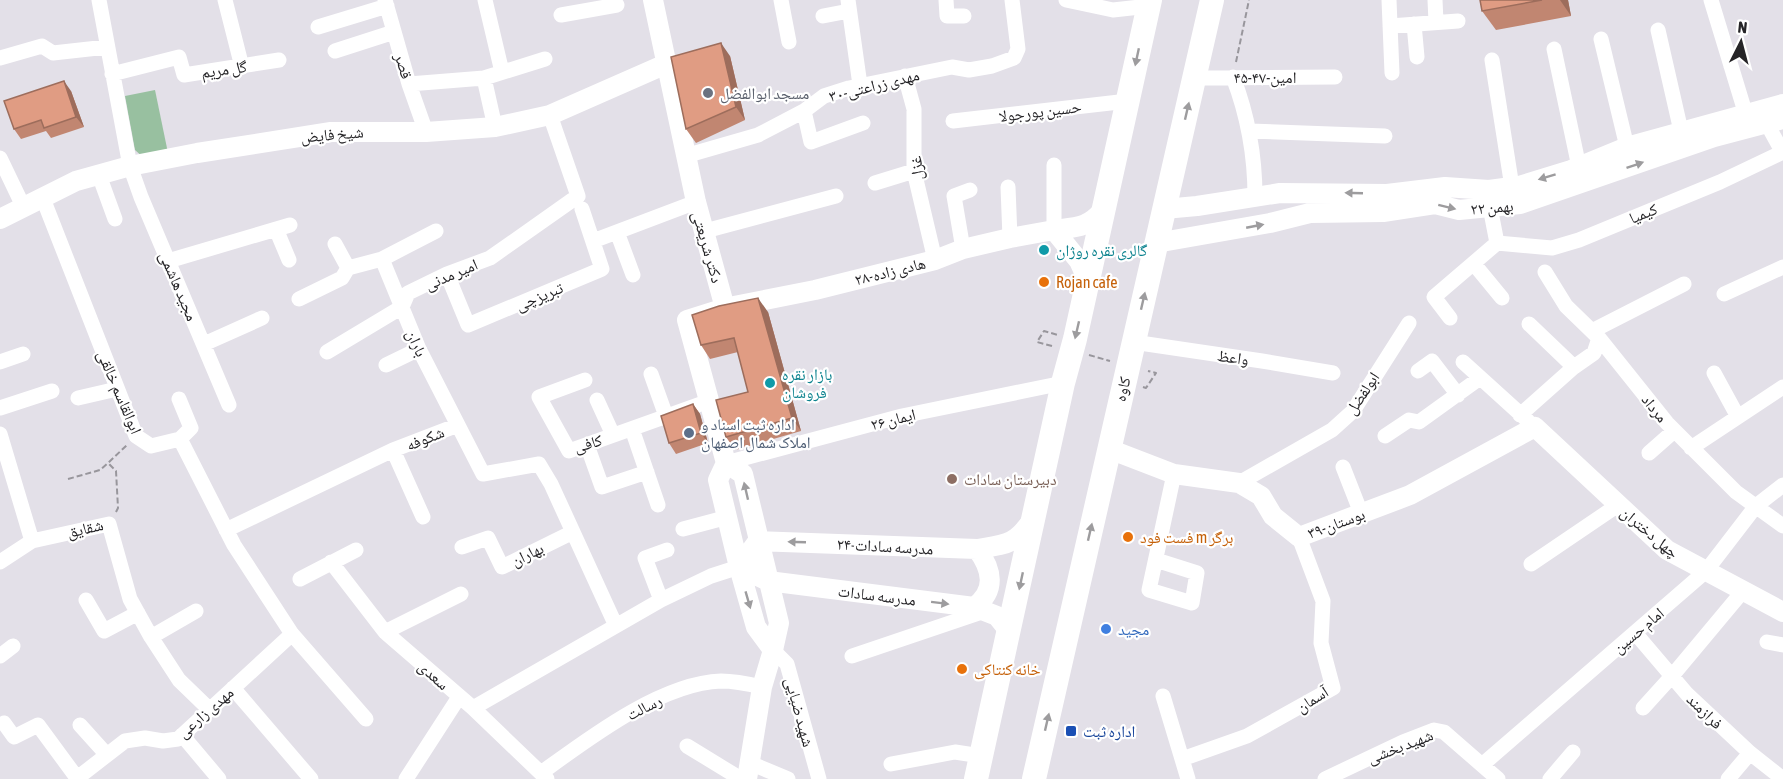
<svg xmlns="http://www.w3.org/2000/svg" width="1783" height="779" font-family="'Asap Condensed','Noto Naskh Arabic',sans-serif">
	<rect width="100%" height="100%" fill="#e3e0e8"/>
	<path fill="#98c0a0" d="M 155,90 L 168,153 L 144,158 L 135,150 L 125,96 Z"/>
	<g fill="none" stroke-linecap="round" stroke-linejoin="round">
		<path stroke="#98969c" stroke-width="2" stroke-dasharray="6 3" stroke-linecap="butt" d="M 1236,62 L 1249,0
			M 1052,346 L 1037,342 L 1044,331 L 1058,335
			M 1089,355 L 1110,361
			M 1143,387 L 1146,388 L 1156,373 L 1148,371
			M 68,479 L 100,470 L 108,463
			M 116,512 L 118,508 L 116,471 L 108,463 L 127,445"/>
		<path stroke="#fff" stroke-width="15" d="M 99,0 L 130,166 L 141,197 L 229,405
			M 225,0 L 242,67
			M 385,0 L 409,84 L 426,132
			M 485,0 L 502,72
			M 781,0 L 789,42
			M 848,0 L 860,85
			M 946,0 L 947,16 L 964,16
			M 1066,0 L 1113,10 L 1149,6
			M 1389,0 L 1392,73
			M 1435,0 L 1436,22
			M 1711,0 L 1746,115
			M 561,15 L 617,5
			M 823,16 L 849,11
			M 1414,24 L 1417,57
			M 1390,26 L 1458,21
			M 318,27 L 387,6
			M 1658,30 L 1681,131
			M 1601,39 L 1627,147
			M 1554,49 L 1579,167
			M 335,51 L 394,32
			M 0,58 L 42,46 L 53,53 L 107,47
			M 1492,60 L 1512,187
			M 112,74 L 179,57 L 184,75 L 279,60
			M 905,76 L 914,109 L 914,171 L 935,260
			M 1233,77 C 1248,116 1255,155 1255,197
			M 484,78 L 495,127
			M 1194,78 L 1335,77
			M 409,84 L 484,78 L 545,59
			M 804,111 L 811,142 L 863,123
			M 953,121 L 1128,101
			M 1767,124 L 1783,153
			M 1250,131 L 1385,136
			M 685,156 L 758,135 L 804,111 L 824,96 L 849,88 L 952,67 L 969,70 L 992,66 L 1014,58 L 1018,49 L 1012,0
			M 0,158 L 23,206
			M 1054,165 L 1054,230
			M 99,175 L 115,219
			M 875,183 L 914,171
			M 1008,187 L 1010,238
			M 42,196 L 136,436 L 151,446 L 180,439 L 234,545 L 292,634 L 366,719
			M 1490,207 L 1497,243
			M 276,229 L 289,260
			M 705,231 L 836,196
			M 617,232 L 633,275
			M 593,241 L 696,202
			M 1497,243 L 1552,248 L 1579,240 L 1720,182 L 1783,152
			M 335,244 L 348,268
			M 963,249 L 954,196 L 970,190
			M 382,259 L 419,349 L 483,474 L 539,464 L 551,484 L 616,626
			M 168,261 L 290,225
			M 1474,264 L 1502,298
			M 1545,272 L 1566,306 L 1599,338 L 1667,423 L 1736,492 L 1783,526
			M 447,274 L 468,325 L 602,269 L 582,209
			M 1724,294 L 1783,267
			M 299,299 L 342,278 L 348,268 L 382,259 L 436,231
			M 1450,318 L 1434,297 L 1497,243
			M 1529,324 L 1574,367
			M 1592,331 L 1684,284
			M 1133,342 L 1262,361 L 1333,373
			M 204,344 L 262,318
			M 327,352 L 402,307 L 408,293 L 447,274 L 490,258 L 578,196 L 550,115
			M 0,362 L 23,354
			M 1463,362 L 1528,421
			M 386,365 L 419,349
			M 1418,371 L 1432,361 L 1458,395
			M 1714,373 L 1738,417
			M 651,374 L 666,416
			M 585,380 L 539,397 L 569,451 L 709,401
			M 78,398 L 117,389
			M 179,399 L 191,428 L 180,439
			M 597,400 L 613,435
			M 0,408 L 52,391
			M 1520,415 L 1574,367 L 1594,353 L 1599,338
			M 632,429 L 658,505
			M 0,434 L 32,541
			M 1385,436 L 1409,420 L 1419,422 L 1480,378
			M 587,445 L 602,487 L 647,472
			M 1691,448 L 1783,387
			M 393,450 L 423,517
			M 1649,453 L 1674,431
			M 726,463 L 902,416 L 1063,383
			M 1343,467 L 1361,513
			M 1239,483 L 1332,430 L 1353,411 L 1409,323
			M 683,529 L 728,517
			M 226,530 L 393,450 L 458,425
			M 462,547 L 488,538 L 502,567 L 573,532
			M 1156,560 L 1197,573 L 1192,603 L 1149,590 L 1174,474
			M 0,562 L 32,541 L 109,524 L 130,599 L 151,637 L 179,680 L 210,710
			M 331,562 L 385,632 L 473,708 L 547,779
			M 1531,564 L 1618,505
			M 300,579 L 356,550
			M 86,600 L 104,631 L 138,613
			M 661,600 L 645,558 L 667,550
			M 385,632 L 461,594
			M 1636,634 L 1687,694 L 1750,753 L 1783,779
			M 151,637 L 196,611
			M 1767,642 L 1783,645
			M 773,650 L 787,664 L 819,779
			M 0,656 L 13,646
			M 852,656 L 985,611
			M 233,688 L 311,779
			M 1163,696 L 1188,779
			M 473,708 L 661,600 L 711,576 L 739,567
			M 1643,708 L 1672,676 L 1743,591
			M 4,723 L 14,737 L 38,725 L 77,778
			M 80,725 L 107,755
			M 182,735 L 219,779
			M 687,746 L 741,779
			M 1182,759 L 1247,736 L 1333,688 L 1321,643 L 1323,601 L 1299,537
			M 750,763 L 788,779
			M 891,764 L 955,752 L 981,756
			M 1482,765 L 1706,571 L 1756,506 L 1783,485
			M 541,773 C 588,739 661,683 721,681 C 734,681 749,684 762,687
			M 76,779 L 125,741 L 145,738 L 163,741 L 178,739 L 292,634
			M 406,779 L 459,697
			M 1325,779 L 1403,742 L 1434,730 L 1444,732 L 1498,779
			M 1550,779 L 1573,752
			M 1728,779 L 1750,753"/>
		<path stroke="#fff" stroke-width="20" d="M 653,0 L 696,202 L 725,308 L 687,320 L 726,463 L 718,480 L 739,567 L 756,627 L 773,650
			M 1164,209 L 1197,206 L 1280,193 L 1387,194 L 1445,187 L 1489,190 L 1519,186 L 1571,170 L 1627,147 L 1783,104
			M 0,219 L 76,181 L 130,166 L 197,153 L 331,132 L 426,132 L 495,127 L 550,115 L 666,64
			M 1156,243 L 1270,223 L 1310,213 L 1383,212 L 1435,204 L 1459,210 L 1520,204 L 1714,137 L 1783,119
			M 1088,281 L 1079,261 L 1054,230 C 1077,227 1088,228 1103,210
			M 734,306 L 815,290 L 935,260 L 963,249 L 1010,238 L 1054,230
			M 1109,449 L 1174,474 L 1239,483 L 1261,496 L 1273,516 L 1299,537 L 1410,495 L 1535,427 L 1667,550 L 1783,612
			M 726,463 L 743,474 L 779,623 L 773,650 L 762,687 L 747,779
			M 974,607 C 997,591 992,569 977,549
			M 1009,631 L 997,616 L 974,607 L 768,581 L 739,567 L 758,541 L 977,549 C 1007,544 1015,545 1033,519"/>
		<path stroke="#fff" stroke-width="24" d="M 976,779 L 1063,383 L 1075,339 L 1150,0
			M 1034,779 L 1212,0"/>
	</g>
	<path fill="#c18671" d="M 1480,0 L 1568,0 L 1571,16 L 1496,30 L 1482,11 Z
		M 730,56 L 745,120 L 696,143 L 686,129 Z
		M 71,91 L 84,127 L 51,138 L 46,131 L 21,139 L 14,129 Z
		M 768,312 L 801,431 L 735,450 L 726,437 L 748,392 L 738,352 L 710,359 L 701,345 Z
		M 693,404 L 700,414 L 708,443 L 676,454 L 669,443 Z"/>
	<path fill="#9d6d5c" d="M 1560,0 L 1568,0 L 1571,16 Z
		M 721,43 L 730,56 L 745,120 L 736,107 Z
		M 64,81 L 71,91 L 84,127 L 76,117 Z
		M 758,298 L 768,312 L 801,431 L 792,418 Z
		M 693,404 L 700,414 L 708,443 L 701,433 Z"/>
	<path fill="#e09c83" stroke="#9d6d5c" stroke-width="1.5" d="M 1480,0 L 1542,0 L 1482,11 Z
		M 721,43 L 736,107 L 686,129 L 671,57 Z
		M 64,81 L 76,117 L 44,128 L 41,120 L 14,129 L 4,101 Z
		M 758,298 L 792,418 L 726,437 L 716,400 L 748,392 L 734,338 L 701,345 L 692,315 L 719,306 Z
		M 693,404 L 701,433 L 669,443 L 661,416 Z"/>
	<defs><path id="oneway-solid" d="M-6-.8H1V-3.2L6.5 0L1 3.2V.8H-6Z" transform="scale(1.5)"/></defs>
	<g fill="#9d9c9e">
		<use href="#oneway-solid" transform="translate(1137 57) rotate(102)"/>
		<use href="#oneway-solid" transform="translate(1187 111) rotate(-77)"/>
		<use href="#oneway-solid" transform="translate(1635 165) rotate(-19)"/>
		<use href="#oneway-solid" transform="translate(1547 177) rotate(163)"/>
		<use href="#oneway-solid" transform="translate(1354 193) rotate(-178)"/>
		<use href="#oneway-solid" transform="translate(1447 207) rotate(14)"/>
		<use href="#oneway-solid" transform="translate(1255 226) rotate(-11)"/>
		<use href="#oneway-solid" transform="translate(1143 301) rotate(-77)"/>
		<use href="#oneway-solid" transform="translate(1077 330) rotate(103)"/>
		<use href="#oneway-solid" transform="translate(746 491) rotate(-103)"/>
		<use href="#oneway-solid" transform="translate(1090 532) rotate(-77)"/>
		<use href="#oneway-solid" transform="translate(797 542) rotate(-178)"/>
		<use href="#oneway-solid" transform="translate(1021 581) rotate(102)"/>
		<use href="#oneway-solid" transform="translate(748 600) rotate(74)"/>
		<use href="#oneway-solid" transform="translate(940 603) rotate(7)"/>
		<use href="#oneway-solid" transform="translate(1047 722) rotate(-77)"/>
	</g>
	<circle fill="#6b7280" stroke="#fff" stroke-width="2" cx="708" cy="93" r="6"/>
	<g fill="#0f9aa8" stroke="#fff" stroke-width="2">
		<circle cx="1044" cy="250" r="6"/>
		<circle cx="770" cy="383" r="6"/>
	</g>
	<g fill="#e8710a" stroke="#fff" stroke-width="2">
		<circle cx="1044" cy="282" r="6"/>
		<circle cx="1128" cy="537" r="6"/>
		<circle cx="962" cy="669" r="6"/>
	</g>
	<circle fill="#5c6f8a" stroke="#fff" stroke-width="2" cx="689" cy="433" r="6"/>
	<circle fill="#8d6e63" stroke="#fff" stroke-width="2" cx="952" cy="479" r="6"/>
	<circle fill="#3f7fe0" stroke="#fff" stroke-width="2" cx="1106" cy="629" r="6"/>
	<rect fill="#1a4fb4" stroke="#fff" stroke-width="2" x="1065" y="725" width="12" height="12" rx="3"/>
	<g text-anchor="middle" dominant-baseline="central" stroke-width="4.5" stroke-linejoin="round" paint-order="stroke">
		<g font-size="16" fill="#252427" stroke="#fff">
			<text transform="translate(404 66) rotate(73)">قصر</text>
			<text transform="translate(224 69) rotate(-8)">گل مریم</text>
			<text x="1265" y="77">۴۵-۴۷-امین</text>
			<text transform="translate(874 85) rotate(-14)">۳۰-مهدی زراعتی</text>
			<text transform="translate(1040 111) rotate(-7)">حسین پورجولا</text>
			<text transform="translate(332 134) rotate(-5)">شیخ فایض</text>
			<text transform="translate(916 168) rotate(-95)">غزل</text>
			<text transform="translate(1492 207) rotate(-5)">۲۲ بهمن</text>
			<text transform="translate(1643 213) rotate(-22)">کیمیا</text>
			<text transform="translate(708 247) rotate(74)">دکتر شریعتی</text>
			<text transform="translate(890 271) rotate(-14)">۲۸-هادی زاده</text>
			<text transform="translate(451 274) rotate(-23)">امیر مدنی</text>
			<text transform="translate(179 286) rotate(67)">مجید هاشمی</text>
			<text transform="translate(539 296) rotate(-23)">تبریزچی</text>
			<text transform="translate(417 343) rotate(66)">باران</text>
			<text transform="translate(1233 357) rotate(8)">واعظ</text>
			<text transform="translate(1122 389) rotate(-77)">کاوه</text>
			<text transform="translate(120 392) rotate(67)">ابوالقاسم خالقی</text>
			<text transform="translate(1362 393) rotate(-56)">ابولفضل</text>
			<text transform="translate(1655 408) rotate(51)">مرداد</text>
			<text transform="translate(893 419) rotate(-14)">۲۶ ایمان</text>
			<text transform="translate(425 438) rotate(-22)">شکوفه</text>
			<text transform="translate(588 443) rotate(-15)">کافی</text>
			<text transform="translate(1336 523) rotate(-20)">۳۹-بوستان</text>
			<text transform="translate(85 528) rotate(-13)">شقایق</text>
			<text transform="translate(1650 532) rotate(40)">چهل دختران</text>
			<text transform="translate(885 546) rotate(3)">۲۴-مدرسه سادات</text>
			<text transform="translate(527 554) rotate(-26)">بهاران</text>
			<text transform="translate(877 595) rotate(7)">مدرسه سادات</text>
			<text transform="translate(1638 630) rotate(-40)">امام حسین</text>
			<text transform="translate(434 675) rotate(42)">سعدی</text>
			<text transform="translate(1312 699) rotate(-32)">آسمان</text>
			<text transform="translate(644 707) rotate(-27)">رسالت</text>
			<text transform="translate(1705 711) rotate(44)">فرازمند</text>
			<text transform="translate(205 712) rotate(-41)">مهدی زارعی</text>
			<text transform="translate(800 712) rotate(75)">شهید ضیایی</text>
			<text transform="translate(1400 746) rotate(-21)">شهید بخشی</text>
		</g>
		<g font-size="16" fill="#5b616d" stroke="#fff" text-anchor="start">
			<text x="720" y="93">مسجد ابوالفضل</text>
		</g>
		<g font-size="16" fill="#0d838f" stroke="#fff" text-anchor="start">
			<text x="1056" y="250">گالری نقره روژان</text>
			<text x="782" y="374">بازار نقره<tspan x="782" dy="18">فروشان</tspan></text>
		</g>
		<g font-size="16" fill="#c56008" stroke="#fff" text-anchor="start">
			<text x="1056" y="282">Rojan cafe</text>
			<text x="1140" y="537">فست فود m برگر</text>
			<text x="974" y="669">خانه کنتاکی</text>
		</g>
		<g font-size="16" fill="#4e5e75" stroke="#fff" text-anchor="start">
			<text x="701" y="424">اداره ثبت اسناد و<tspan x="701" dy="18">املاک شمال اصفهان</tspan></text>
		</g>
		<g font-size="16" fill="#785e54" stroke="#fff" text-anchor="start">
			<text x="964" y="479">دبیرستان سادات</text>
		</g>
		<g font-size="16" fill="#366cbe" stroke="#fff" text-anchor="start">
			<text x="1118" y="629">مجید</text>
		</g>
		<g font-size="16" fill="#164399" stroke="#fff" text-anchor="start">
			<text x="1083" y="731">اداره ثبت</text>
		</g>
	</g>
	<g transform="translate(1741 42) rotate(6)" stroke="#ffffff" stroke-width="4.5" paint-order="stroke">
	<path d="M0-4.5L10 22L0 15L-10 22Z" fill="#252427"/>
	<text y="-9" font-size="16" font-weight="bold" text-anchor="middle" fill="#252427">N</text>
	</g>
</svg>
